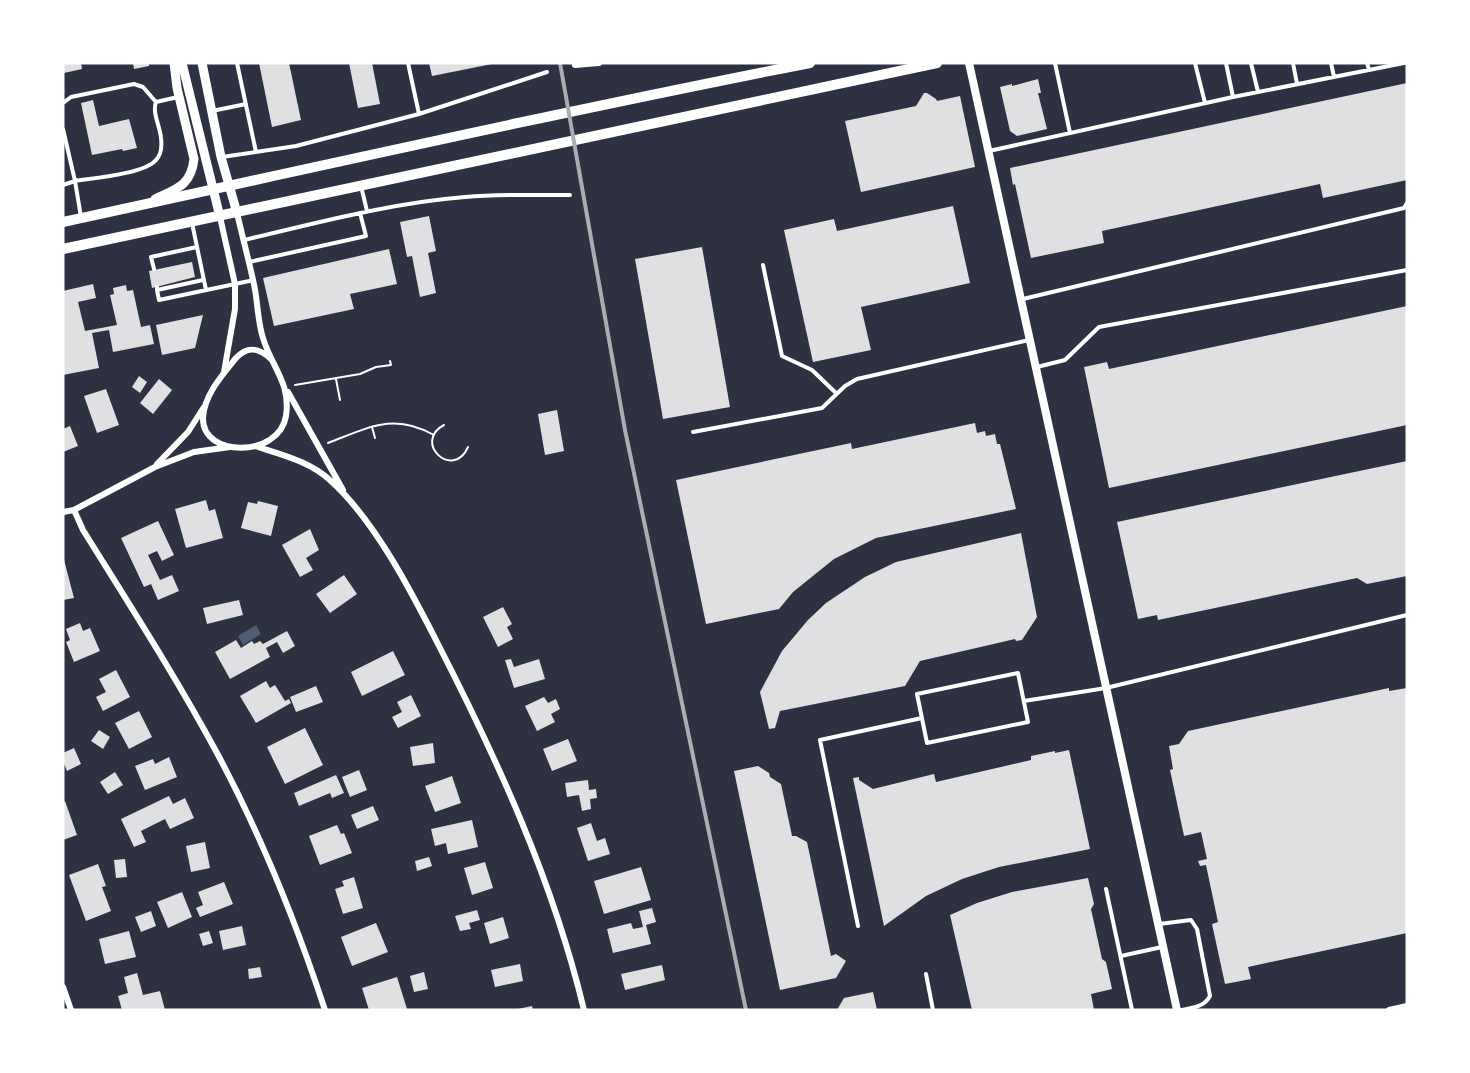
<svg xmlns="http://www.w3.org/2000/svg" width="1470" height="1073" font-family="'Roboto Condensed',sans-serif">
	<rect width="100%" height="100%" fill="#2d3142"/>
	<path fill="#4f5d75" d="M 256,625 L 261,634 L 243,645 L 238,636 Z"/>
	<path fill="#e0e0e3" d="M 63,63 L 81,63 L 82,69 L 64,73 Z
		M 133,63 L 149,63 L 149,66 L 134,69 Z
		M 259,63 L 289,63 L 301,120 L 272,127 Z
		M 349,63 L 372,63 L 380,104 L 358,108 Z
		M 429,63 L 492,63 L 492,64 L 432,76 Z
		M 1038,79 L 1041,93 L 1038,93 L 1047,129 L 1017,136 L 1010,131 L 1000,87 L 1012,84 L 1012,86 Z
		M 1407,83 L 1407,180 L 1323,198 L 1320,184 L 1102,231 L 1104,243 L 1031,258 L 1015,184 L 1013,185 L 1010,168 Z
		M 924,93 L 927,93 L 936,99 L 937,101 L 960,96 L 975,167 L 861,192 L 845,121 L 916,106 Z
		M 93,100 L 99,126 L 129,119 L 137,148 L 123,151 L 122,149 L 92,155 L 81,103 Z
		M 953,206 L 970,283 L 861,307 L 871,350 L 813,362 L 784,230 L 834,219 L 837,231 Z
		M 429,216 L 436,251 L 428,253 L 436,293 L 420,297 L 412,256 L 407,257 L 400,222 Z
		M 702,247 L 730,407 L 663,419 L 635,259 Z
		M 389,249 L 397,284 L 350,294 L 354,309 L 274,326 L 263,278 Z
		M 192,262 L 195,277 L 152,288 L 149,271 Z
		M 93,284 L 96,298 L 78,302 L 85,331 L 117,325 L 110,295 L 114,294 L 113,288 L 126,285 L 127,291 L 133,290 L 141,327 L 150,325 L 154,344 L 113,352 L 109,330 L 92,333 L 99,368 L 63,375 L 63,291 Z
		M 1407,306 L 1407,425 L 1109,488 L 1084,367 L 1107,362 L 1109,369 Z
		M 203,315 L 195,348 L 162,355 L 156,325 Z
		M 139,376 L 147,382 L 140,393 L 132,387 Z
		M 159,379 L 172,390 L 153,414 L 140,403 Z
		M 106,389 L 119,425 L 97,433 L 84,396 Z
		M 557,410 L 564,451 L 545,455 L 538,414 Z
		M 975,423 L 977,433 L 985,431 L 986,436 L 995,434 L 997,444 L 1000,444 L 1016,509 L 876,538 L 834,559 L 793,592 L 779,609 L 706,624 L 676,480 L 851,443 L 852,449 Z
		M 70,426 L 78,446 L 63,452 L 63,429 Z
		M 1407,461 L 1407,576 L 1367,584 L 1357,578 L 1158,620 L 1157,615 L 1138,619 L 1117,522 Z
		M 206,500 L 209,511 L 215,509 L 223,538 L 186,548 L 175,509 Z
		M 258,501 L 278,506 L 271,536 L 241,528 L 248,502 L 257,504 Z
		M 158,521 L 174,555 L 162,561 L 157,551 L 148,555 L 160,580 L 172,575 L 179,591 L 158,600 L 151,584 L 144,587 L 121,538 Z
		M 310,529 L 319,550 L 306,558 L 313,570 L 300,577 L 282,545 Z
		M 1021,533 L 1037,617 L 1022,640 L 1016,641 L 1015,639 L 920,661 L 905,686 L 780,711 L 775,728 L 769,729 L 760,692 L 782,651 L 808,620 L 826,603 L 865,577 L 896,562 Z
		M 63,556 L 74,598 L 63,600 Z
		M 344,575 L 357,594 L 330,613 L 316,594 Z
		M 239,600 L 243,615 L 207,624 L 203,608 Z
		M 503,607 L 512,624 L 507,627 L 513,639 L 498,647 L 483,617 Z
		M 80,623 L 83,631 L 90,628 L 100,651 L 74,662 L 66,642 L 70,640 L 66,629 Z
		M 287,631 L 295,646 L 283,653 L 277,642 L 266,648 L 270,657 L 230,679 L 215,652 L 236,640 L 241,648 L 252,641 L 254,644 L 260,641 L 263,644 Z
		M 393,651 L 405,675 L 362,696 L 351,672 Z
		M 511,659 L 514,667 L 539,659 L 545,679 L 514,688 L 505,660 Z
		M 116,670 L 130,697 L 103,711 L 96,697 L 106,692 L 99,679 Z
		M 266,681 L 270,688 L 275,685 L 285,701 L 289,699 L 291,703 L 256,723 L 240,696 Z
		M 316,686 L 323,702 L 296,712 L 290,697 Z
		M 1389,688 L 1389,691 L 1407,688 L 1407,933 L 1248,967 L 1251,979 L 1225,984 L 1212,924 L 1218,922 L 1206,865 L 1200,866 L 1198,861 L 1207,859 L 1201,832 L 1184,836 L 1170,770 L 1173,769 L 1169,746 L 1179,744 L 1188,731 Z
		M 411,695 L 421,716 L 398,728 L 392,717 L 402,712 L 397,702 Z
		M 544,697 L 548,703 L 556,699 L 560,709 L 551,714 L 555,722 L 537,731 L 525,706 Z
		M 139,711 L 152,737 L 129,749 L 115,723 Z
		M 305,728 L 323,765 L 285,784 L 267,747 Z
		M 99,730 L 110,737 L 103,749 L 91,741 Z
		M 568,739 L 577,761 L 552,771 L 543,749 Z
		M 433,743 L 435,763 L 413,766 L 410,747 Z
		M 74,748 L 81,764 L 67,771 L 63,761 L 63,753 Z
		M 1069,750 L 1090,849 L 999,867 L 962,879 L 926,896 L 884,926 L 853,778 L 859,777 L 859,780 L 873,789 L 934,774 L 936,782 L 1031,760 L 1031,756 L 1055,751 L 1055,753 Z
		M 169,757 L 177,777 L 145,790 L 135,766 L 153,759 L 155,764 Z
		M 758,766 L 769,773 L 770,777 L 781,784 L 792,836 L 796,836 L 807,842 L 831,956 L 836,954 L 846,961 L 836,978 L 780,990 L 734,771 Z
		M 359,770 L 367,790 L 350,797 L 342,777 Z
		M 115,772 L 123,785 L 108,794 L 100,782 Z
		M 336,775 L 344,793 L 332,798 L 330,793 L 299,806 L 294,793 Z
		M 452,776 L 461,803 L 435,812 L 425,786 Z
		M 588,780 L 589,790 L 596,789 L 597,798 L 590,799 L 591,809 L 582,811 L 579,795 L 567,797 L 565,783 Z
		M 169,796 L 173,804 L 185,798 L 194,818 L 170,829 L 165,819 L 141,831 L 146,842 L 134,847 L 121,819 Z
		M 65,801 L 77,835 L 63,840 L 63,802 Z
		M 373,806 L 379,820 L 357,829 L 351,815 Z
		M 472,820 L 478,847 L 448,854 L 446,843 L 435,846 L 431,829 Z
		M 591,823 L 597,841 L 605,838 L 610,854 L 588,861 L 577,828 Z
		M 337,825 L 341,834 L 344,833 L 352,853 L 320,865 L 309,836 Z
		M 205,842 L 210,868 L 191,872 L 186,846 Z
		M 429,857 L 432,866 L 417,871 L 415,861 Z
		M 125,859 L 127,877 L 116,878 L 114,860 Z
		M 485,862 L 493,888 L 472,895 L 464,868 Z
		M 98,864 L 106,886 L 102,887 L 111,911 L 86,921 L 69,875 Z
		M 641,867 L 651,900 L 604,914 L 594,881 Z
		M 354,877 L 363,908 L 343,914 L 335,889 L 344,886 L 342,881 Z
		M 1088,878 L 1094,904 L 1091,909 L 1102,959 L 1106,962 L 1112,989 L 1091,994 L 1094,1010 L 972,1010 L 950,915 L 977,903 L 1012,892 Z
		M 224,882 L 233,904 L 200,917 L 196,908 L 203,905 L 198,892 Z
		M 182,892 L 192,917 L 168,928 L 157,902 Z
		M 652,908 L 656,922 L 646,925 L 651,944 L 613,953 L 607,929 L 631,923 L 633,929 L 643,927 L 639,911 Z
		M 477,910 L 480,920 L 469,923 L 471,929 L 460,931 L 455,916 Z
		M 151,911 L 156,926 L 141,932 L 135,917 Z
		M 503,917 L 509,938 L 490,944 L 484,923 Z
		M 376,923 L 388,952 L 352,966 L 341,937 Z
		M 242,926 L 246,945 L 223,950 L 219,931 Z
		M 129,931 L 136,957 L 105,964 L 99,939 Z
		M 209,931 L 213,943 L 203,946 L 199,934 Z
		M 520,964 L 523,981 L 495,987 L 491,970 Z
		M 662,965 L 665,980 L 625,990 L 621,974 Z
		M 260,967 L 262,977 L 249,979 L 248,969 Z
		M 424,972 L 428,989 L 414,992 L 410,976 Z
		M 137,973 L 143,995 L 160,991 L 165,1010 L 122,1010 L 118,996 L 128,993 L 124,977 Z
		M 397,977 L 407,1009 L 369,1010 L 362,988 Z
		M 873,992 L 877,1010 L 837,1010 L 844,998 Z
		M 532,1006 L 533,1010 L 518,1010 L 518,1009 Z"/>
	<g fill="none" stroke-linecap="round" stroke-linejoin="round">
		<path stroke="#fff" stroke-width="2" d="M 336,379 L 340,400
			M 295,385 L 360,374 L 376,367 L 391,365 L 390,361
			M 444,425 C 412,442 453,481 468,447
			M 372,427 L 375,438
			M 328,443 C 368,428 393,412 434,435"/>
		<path stroke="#fff" stroke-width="4" d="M 237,63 L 256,152
			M 408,63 L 419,114
			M 1055,63 L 1070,133
			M 1195,63 L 1205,103
			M 1251,63 L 1258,92
			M 1293,63 L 1297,84
			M 1331,63 L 1334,77
			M 1367,63 L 1369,70
			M 1233,97 L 1404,63
			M 63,103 L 71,97 L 134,84 L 143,87 L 156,102
			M 212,111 L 246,104
			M 63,129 L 75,181 L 63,185
			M 989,151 L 1233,97 L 1226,63
			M 222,157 L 296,146 L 419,114 L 547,72
			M 361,186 L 367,211
			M 81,217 L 75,181 C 94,178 144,174 156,160 C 162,154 162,146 161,138 C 160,126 152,113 156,102 L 178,97
			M 192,223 L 206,290
			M 244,240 C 316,223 390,203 465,197 C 500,194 535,195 570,195
			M 249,262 L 366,236 L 360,213
			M 763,265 L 782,356 L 812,370 L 836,393
			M 154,269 L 151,257 L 197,247
			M 157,287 L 157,290 L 203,280
			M 157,290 L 159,300 L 254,280
			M 1023,299 L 1404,208 L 1407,203
			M 1037,367 L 1065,360 L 1099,327 L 1407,270
			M 693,432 L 822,408 L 845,386 L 857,379 L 1029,340
			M 1018,673 L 1028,722 L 927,743 L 917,694 Z
			M 1024,701 L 1106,688 L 1407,615
			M 1106,889 L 1132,1010
			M 1159,924 L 1191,920 L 1197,929 L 1210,996 C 1204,1007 1194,1007 1182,1010
			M 858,926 L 820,740 L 922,718
			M 1121,956 L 1162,947
			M 926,974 L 933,1010"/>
		<path stroke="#fff" stroke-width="6" d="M 575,65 L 599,63
			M 237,213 C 242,235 248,257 253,280 C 258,299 257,320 263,338 C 272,368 291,383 286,416 C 279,458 202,458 203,418 C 204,395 223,374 236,358 C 248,345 259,348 271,359
			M 220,217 L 235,284 L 235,309 L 224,372
			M 288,392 L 343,490
			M 258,447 C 283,455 311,462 331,481 C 375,521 411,591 438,644 C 498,761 553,881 584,1010
			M 157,464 L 188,432 L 204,407
			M 74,510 L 83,530 C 129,604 176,677 217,753 C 261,835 296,922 325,1010
			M 63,512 L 74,510 L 155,467 L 194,452 L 230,447
			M 63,987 L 71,1010
			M 1389,1010 L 1407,1006"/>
		<path stroke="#fff" stroke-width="8" d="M 969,63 L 1177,1010"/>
		<path stroke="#fff" stroke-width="9" d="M 182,63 L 220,217
			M 202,63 L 221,157 L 237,213
			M 155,199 C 176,189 191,186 194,159 L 177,88 L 174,63"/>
		<path stroke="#fff" stroke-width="10" d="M 63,222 C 312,168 560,112 810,63
			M 63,249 L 937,63"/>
		<path stroke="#abadb3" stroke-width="4" d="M 560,63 L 625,430 L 746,1010"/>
	</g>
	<rect width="1470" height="1073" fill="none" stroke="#ffffff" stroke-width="129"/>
</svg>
